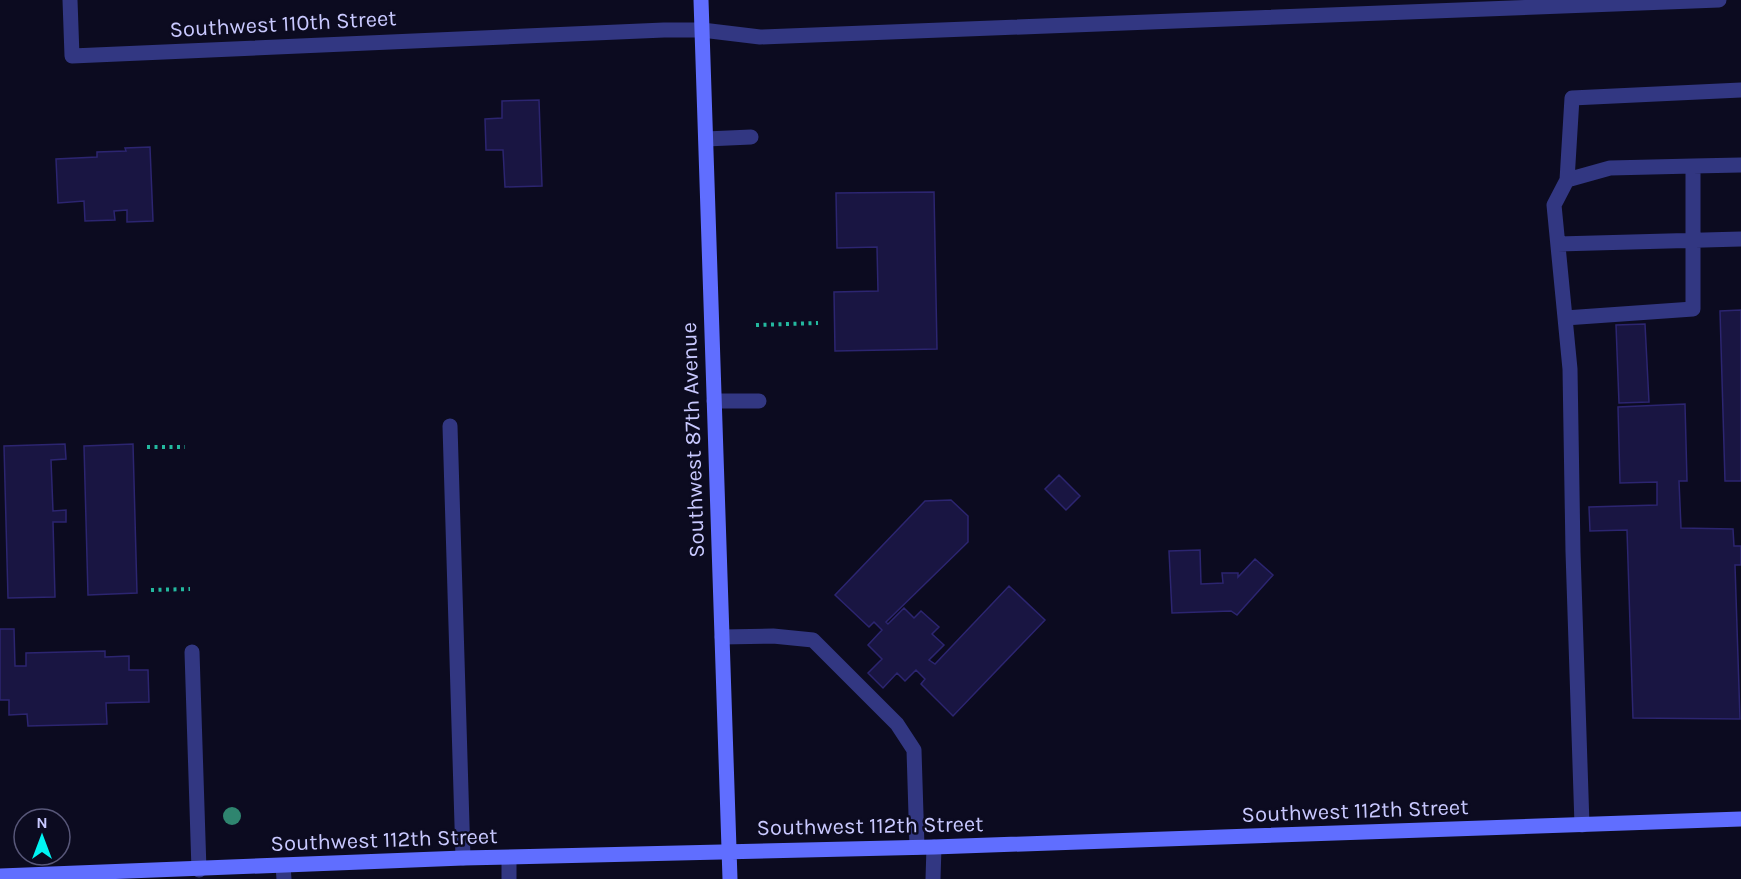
<svg xmlns="http://www.w3.org/2000/svg" width="1741" height="879" font-family="Karla,sans-serif">
	<rect width="100%" height="100%" fill="#0c0b20"/>
	<path fill="#191542" stroke="#2c2570" stroke-width="1.5" d="M 539,100 L 542,186 L 505,187 L 503,150 L 486,150 L 485,119 L 502,118 L 502,101 Z
		M 150,147 L 153,221 L 127,222 L 127,210 L 114,211 L 115,220 L 85,221 L 84,201 L 58,203 L 56,159 L 97,157 L 97,152 L 126,151 L 125,148 Z
		M 934,192 L 937,349 L 835,351 L 834,292 L 878,291 L 877,247 L 837,248 L 836,193 Z
		M 1741,310 L 1741,481 L 1725,481 L 1720,311 Z
		M 1645,324 L 1649,402 L 1619,403 L 1616,325 Z
		M 1685,404 L 1687,481 L 1679,481 L 1681,528 L 1733,529 L 1734,546 L 1741,546 L 1741,565 L 1735,565 L 1740,719 L 1633,718 L 1627,530 L 1590,531 L 1589,507 L 1657,505 L 1657,482 L 1620,483 L 1618,407 Z
		M 65,444 L 66,459 L 51,460 L 53,511 L 66,510 L 66,522 L 53,522 L 55,597 L 8,598 L 4,446 Z
		M 133,444 L 137,593 L 88,595 L 84,446 Z
		M 1059,475 L 1080,496 L 1066,510 L 1045,489 Z
		M 951,500 L 968,516 L 968,542 L 886,622 L 888,624 L 904,608 L 914,618 L 921,611 L 939,627 L 932,634 L 944,645 L 929,660 L 935,664 L 1009,586 L 1045,620 L 953,716 L 921,684 L 925,679 L 916,670 L 905,681 L 897,673 L 883,688 L 868,673 L 882,659 L 868,645 L 882,630 L 874,622 L 869,627 L 835,595 L 925,501 Z
		M 1200,550 L 1201,584 L 1223,583 L 1222,573 L 1238,573 L 1238,577 L 1255,559 L 1273,575 L 1237,615 L 1231,611 L 1172,613 L 1169,551 Z
		M 0,629 L 14,629 L 15,666 L 26,666 L 26,653 L 105,651 L 105,657 L 129,656 L 129,670 L 148,670 L 149,702 L 106,703 L 107,724 L 28,726 L 27,714 L 9,715 L 9,700 L 0,700 Z"/>
	<g fill="none" stroke-linecap="round" stroke-linejoin="round">
		<path stroke="#24b99f" stroke-width="4" stroke-dasharray="3 4.5" stroke-linecap="butt" d="M 756,325 L 818,323
			M 147,447 L 185,447
			M 151,590 L 190,589"/>
		<path stroke="#323782" stroke-width="15" d="M 706,139 L 751,137
			M 1693,166 L 1741,165
			M 1567,180 L 1572,98 L 1741,90
			M 1558,244 L 1741,239
			M 1565,318 L 1693,309 L 1693,166 L 1610,168 L 1567,180 L 1554,205 L 1570,369 L 1573,552 L 1582,825
			M 714,401 L 759,401
			M 722,637 L 773,636 L 813,640 L 897,724 L 914,750 L 917,847
			M 192,652 L 199,870
			M 509,858 L 509,879
			M 933,879 L 934,847"/>
		<path stroke="#323782" stroke-width="15" d="M 70,0 L 72,56 L 664,30 L 702,30 L 760,37 L 1719,0
			M 450,426 L 463,858
			M 283,866 L 284,879"/>
		<path stroke="#606eff" stroke-width="15" d="M 701,0 L 730,879
			M 0,876 L 463,858 L 934,847 L 1741,819"/>
	</g>
	<circle fill="#2f856f" cx="232" cy="816" r="9"/>
	<g text-anchor="middle" dominant-baseline="central" stroke-width="5" stroke-linejoin="round" paint-order="stroke">
		<g font-size="22" fill="#c9c9ff" stroke="#0c0b20">
			<text transform="translate(283 24) rotate(-3)">Southwest 110th Street</text>
			<text transform="translate(693 440) rotate(-92)">Southwest 87th Avenue</text>
			<text transform="translate(1355 811) rotate(-2)">Southwest 112th Street</text>
			<text transform="translate(870 826) rotate(-1)">Southwest 112th Street</text>
			<text transform="translate(384 840) rotate(-2)">Southwest 112th Street</text>
		</g>
	</g>
	<g transform="translate(42 837)"><circle r="28" fill="#0c0b20" stroke="#585779" stroke-width="1.5"/>
	<path d="M0-4.5L10 22L0 15L-10 22Z" fill="#00f4f2"/>
	<text y="-9" font-size="16" font-weight="bold" text-anchor="middle" fill="#c9c9ff">N</text>
	</g>
</svg>
